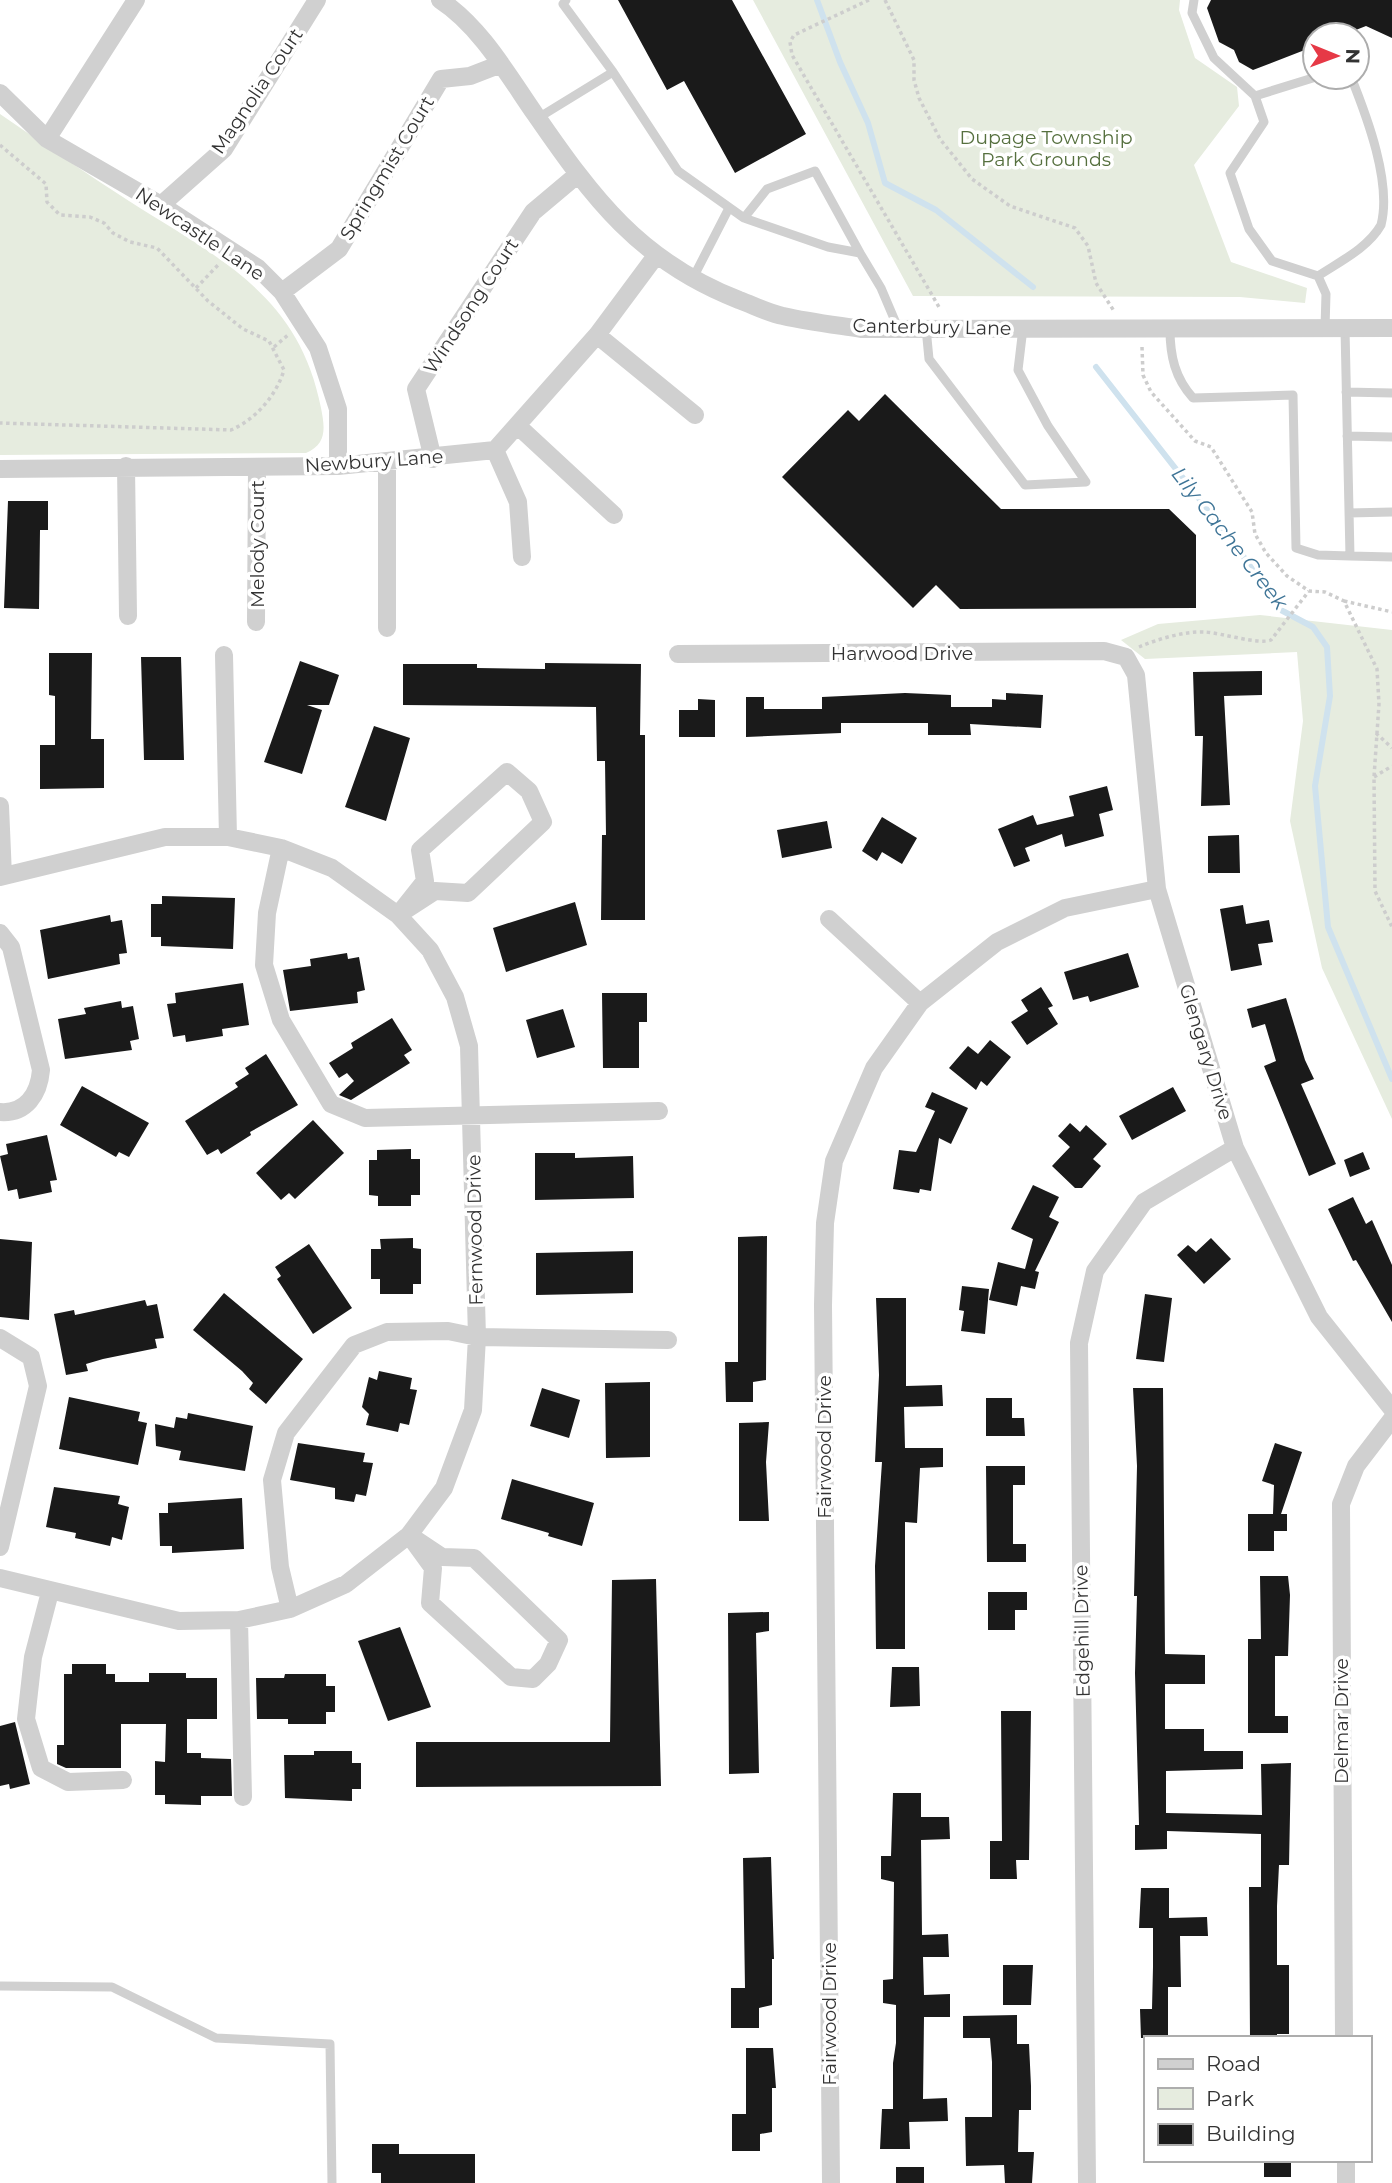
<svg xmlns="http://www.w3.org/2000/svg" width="1392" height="2183" font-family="Montserrat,sans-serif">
	<rect width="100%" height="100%" fill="#fff"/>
	<path fill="#e6ecdf" d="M 753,0 L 1180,0 L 1179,10 L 1195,58 L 1237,87 L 1239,106 L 1194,165 L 1231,262 L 1307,288 L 1305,303 L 1240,297 L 913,296 Z
		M 0,114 C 43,143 85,173 129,201 C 218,258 299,294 321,408 C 325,428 327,444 306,453 L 0,455 Z
		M 1260,615 L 1392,630 L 1392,1119 L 1322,968 L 1290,821 L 1303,721 L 1297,652 L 1145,659 L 1121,640 L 1158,624 Z"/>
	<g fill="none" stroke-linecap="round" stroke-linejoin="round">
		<path stroke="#cfe2ee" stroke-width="6" d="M 817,0 L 840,62 L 868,123 L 885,183 L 936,210 L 1033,287
			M 1096,367 L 1237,547 L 1279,609 L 1313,627 L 1327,647 L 1330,696 L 1315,786 L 1328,927 L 1392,1079"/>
	</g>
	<path fill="#1a1a1a" d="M 618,0 L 732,0 L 806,134 L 735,173 L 684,81 L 667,90 Z
		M 1211,0 L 1392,0 L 1392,38 L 1366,26 L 1343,35 L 1315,35 L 1315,46 L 1253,70 L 1239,62 L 1234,50 L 1219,42 L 1207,8 Z
		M 885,394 L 1001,509 L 1169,509 L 1196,535 L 1196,608 L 960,609 L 936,585 L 913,608 L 782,477 L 848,410 L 859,421 Z
		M 8,501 L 48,501 L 48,530 L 40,530 L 39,609 L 4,608 Z
		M 49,653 L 92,653 L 91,739 L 104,739 L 104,788 L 40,789 L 40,745 L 55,745 L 55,696 L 49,695 Z
		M 141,657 L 181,657 L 184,760 L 144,760 Z
		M 300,661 L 339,675 L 329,705 L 307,705 L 322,710 L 302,774 L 264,762 Z
		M 545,663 L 641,664 L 640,735 L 645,735 L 645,920 L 601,920 L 602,835 L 606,835 L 605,761 L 597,761 L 596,707 L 403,705 L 403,664 L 477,664 L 477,668 L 545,669 Z
		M 1262,671 L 1262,695 L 1224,696 L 1230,805 L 1201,806 L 1203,736 L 1195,736 L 1193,672 Z
		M 905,693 L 951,695 L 951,707 L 992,707 L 992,699 L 1006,700 L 1006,693 L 1043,695 L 1041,728 L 970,724 L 971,735 L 928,735 L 928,723 L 841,723 L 841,733 L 746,737 L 746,697 L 764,697 L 764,709 L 822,709 L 822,697 Z
		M 698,699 L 715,700 L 715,737 L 679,737 L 679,710 L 698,710 Z
		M 374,726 L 410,738 L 386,821 L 345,807 Z
		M 1107,786 L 1113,810 L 1099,814 L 1104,836 L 1065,847 L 1062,834 L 1025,848 L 1030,861 L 1014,867 L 998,829 L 1033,815 L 1037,825 L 1074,816 L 1069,796 Z
		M 882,817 L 917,838 L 902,864 L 882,852 L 877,861 L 862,851 Z
		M 827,821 L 832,848 L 782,858 L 777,830 Z
		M 1239,835 L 1240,873 L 1208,873 L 1208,836 Z
		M 162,896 L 235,898 L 233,949 L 161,946 L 161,937 L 151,937 L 151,904 L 162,904 Z
		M 575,902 L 587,945 L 506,972 L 493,928 Z
		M 1243,905 L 1246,924 L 1269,920 L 1273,942 L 1258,944 L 1262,965 L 1231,971 L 1220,909 Z
		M 110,915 L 111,922 L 122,920 L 127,953 L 119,954 L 120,964 L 48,979 L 40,930 Z
		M 347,953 L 348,959 L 359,957 L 365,990 L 357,992 L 358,1003 L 290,1011 L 283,970 L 311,966 L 310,959 Z
		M 1128,953 L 1139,987 L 1090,1002 L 1088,996 L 1073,1000 L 1064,972 Z
		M 243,983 L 249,1025 L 222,1029 L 223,1036 L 186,1042 L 185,1035 L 173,1037 L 167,1004 L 176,1003 L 175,993 Z
		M 1041,987 L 1053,1006 L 1048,1008 L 1058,1024 L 1027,1045 L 1011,1022 L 1028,1011 L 1021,1000 Z
		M 602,993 L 647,993 L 647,1022 L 639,1022 L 639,1068 L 603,1068 Z
		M 1286,998 L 1305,1060 L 1314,1079 L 1301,1084 L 1336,1164 L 1309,1176 L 1264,1066 L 1276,1061 L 1265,1024 L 1252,1028 L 1247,1009 Z
		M 121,1001 L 122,1008 L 133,1006 L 139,1039 L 130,1041 L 132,1050 L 65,1059 L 58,1019 L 86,1014 L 84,1008 Z
		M 563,1009 L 575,1047 L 537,1058 L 526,1020 Z
		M 392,1018 L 412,1050 L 404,1055 L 410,1063 L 351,1100 L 339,1095 L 354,1081 L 347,1073 L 339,1078 L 329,1063 L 353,1048 L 351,1043 Z
		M 990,1040 L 1011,1057 L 987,1086 L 981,1081 L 976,1090 L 949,1068 L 968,1046 L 978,1054 Z
		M 266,1054 L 298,1105 L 250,1132 L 251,1135 L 221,1154 L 218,1149 L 207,1155 L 185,1121 L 238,1087 L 235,1083 L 249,1074 L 245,1068 Z
		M 82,1086 L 149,1123 L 129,1157 L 119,1152 L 116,1157 L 60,1125 Z
		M 1173,1087 L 1186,1111 L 1132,1140 L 1119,1116 Z
		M 932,1092 L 968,1108 L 951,1144 L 939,1138 L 931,1191 L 920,1189 L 919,1193 L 893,1189 L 899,1150 L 916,1152 L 935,1111 L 925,1107 Z
		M 313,1120 L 344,1153 L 295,1199 L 289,1193 L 281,1200 L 256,1173 Z
		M 1070,1123 L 1080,1132 L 1086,1125 L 1107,1144 L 1093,1159 L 1101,1166 L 1082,1188 L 1075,1188 L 1052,1166 L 1070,1147 L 1058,1136 Z
		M 47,1135 L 57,1180 L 50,1181 L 52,1192 L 19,1199 L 17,1189 L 8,1191 L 0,1156 L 8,1154 L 6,1144 Z
		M 411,1149 L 411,1159 L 420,1159 L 420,1195 L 411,1195 L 411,1206 L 378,1206 L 378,1196 L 369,1195 L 369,1160 L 377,1160 L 377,1150 Z
		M 1363,1152 L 1370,1169 L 1350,1177 L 1344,1160 Z
		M 535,1153 L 575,1153 L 575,1158 L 633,1156 L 634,1198 L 535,1200 Z
		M 1033,1185 L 1059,1197 L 1049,1217 L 1059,1222 L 1035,1271 L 1039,1272 L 1035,1289 L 1021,1286 L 1017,1306 L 989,1300 L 998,1262 L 1025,1269 L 1033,1239 L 1011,1229 Z
		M 1353,1197 L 1366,1224 L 1372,1220 L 1392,1265 L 1392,1322 L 1356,1260 L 1353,1261 L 1328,1209 Z
		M 767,1236 L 766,1380 L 753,1382 L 753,1402 L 726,1402 L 725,1362 L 738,1362 L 738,1237 Z
		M 413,1238 L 413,1248 L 421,1249 L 421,1284 L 413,1284 L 413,1294 L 380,1294 L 380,1279 L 371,1279 L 371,1249 L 381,1249 L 380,1239 Z
		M 1211,1238 L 1231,1259 L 1204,1284 L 1177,1255 L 1188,1245 L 1196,1252 Z
		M 0,1239 L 32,1242 L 29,1320 L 0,1317 Z
		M 309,1244 L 352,1308 L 313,1334 L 277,1279 L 281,1276 L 275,1267 Z
		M 633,1251 L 633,1293 L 536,1295 L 536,1253 Z
		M 962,1286 L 989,1289 L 985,1334 L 961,1331 L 964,1311 L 959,1310 Z
		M 224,1293 L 303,1359 L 266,1404 L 249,1389 L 253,1383 L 242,1371 L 193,1330 Z
		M 1145,1294 L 1172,1298 L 1164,1362 L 1136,1359 Z
		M 876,1298 L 906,1298 L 906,1386 L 942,1385 L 943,1406 L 904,1407 L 905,1448 L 943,1448 L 943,1467 L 920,1468 L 917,1523 L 905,1522 L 905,1649 L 876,1649 L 875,1566 L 882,1462 L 875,1462 L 879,1375 Z
		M 145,1300 L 147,1306 L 157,1304 L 164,1338 L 155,1339 L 157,1348 L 103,1359 L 86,1364 L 88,1371 L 66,1375 L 54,1314 L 74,1310 L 75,1315 Z
		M 379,1371 L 412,1378 L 410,1389 L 417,1390 L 409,1425 L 400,1423 L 398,1432 L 366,1425 L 369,1414 L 362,1407 L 369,1377 L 377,1380 Z
		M 650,1382 L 650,1457 L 606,1458 L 605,1383 Z
		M 542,1388 L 580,1400 L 569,1438 L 530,1426 Z
		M 1133,1388 L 1163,1388 L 1165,1654 L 1205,1655 L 1205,1684 L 1165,1684 L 1165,1729 L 1204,1729 L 1204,1751 L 1243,1751 L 1243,1769 L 1166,1771 L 1166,1813 L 1262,1815 L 1261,1764 L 1291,1763 L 1289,1865 L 1279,1865 L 1277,1906 L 1277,1965 L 1289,1965 L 1289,2034 L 1277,2034 L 1277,2038 L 1250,2038 L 1249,1887 L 1261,1887 L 1261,1834 L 1167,1831 L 1167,1849 L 1135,1850 L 1135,1825 L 1139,1825 L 1135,1673 L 1137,1596 L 1134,1596 L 1137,1466 Z
		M 69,1397 L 140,1412 L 138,1421 L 147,1423 L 138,1465 L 59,1449 Z
		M 986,1398 L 1012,1398 L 1012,1418 L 1024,1418 L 1025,1436 L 986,1436 Z
		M 188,1413 L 253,1426 L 245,1471 L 179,1460 L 181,1451 L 156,1446 L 155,1424 L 174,1428 L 176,1417 L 187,1419 Z
		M 769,1422 L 766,1462 L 769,1521 L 739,1521 L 739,1423 Z
		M 298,1443 L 365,1453 L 363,1462 L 373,1463 L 366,1496 L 356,1494 L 354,1502 L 335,1499 L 335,1488 L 290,1480 Z
		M 1275,1443 L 1302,1452 L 1281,1514 L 1287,1514 L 1287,1531 L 1274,1531 L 1274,1551 L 1248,1551 L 1248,1514 L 1273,1514 L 1274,1485 L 1262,1481 Z
		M 986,1466 L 1025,1466 L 1025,1485 L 1013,1485 L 1013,1544 L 1026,1544 L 1026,1562 L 987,1562 Z
		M 512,1479 L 594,1503 L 582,1546 L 548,1536 L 549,1533 L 501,1519 Z
		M 54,1487 L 120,1496 L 118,1504 L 129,1507 L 122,1540 L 112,1537 L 110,1546 L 75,1538 L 76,1533 L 46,1527 Z
		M 242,1498 L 244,1549 L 172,1553 L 172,1546 L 160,1546 L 159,1513 L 168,1513 L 168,1503 Z
		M 1260,1576 L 1288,1576 L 1290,1595 L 1288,1656 L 1275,1656 L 1275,1716 L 1288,1716 L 1288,1733 L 1248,1733 L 1248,1639 L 1261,1639 Z
		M 656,1579 L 661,1786 L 416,1787 L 416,1742 L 610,1742 L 612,1580 Z
		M 988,1592 L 1027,1592 L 1027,1610 L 1015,1610 L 1015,1630 L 988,1630 Z
		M 769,1612 L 769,1631 L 756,1633 L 759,1773 L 729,1774 L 728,1613 Z
		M 400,1627 L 431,1707 L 388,1721 L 358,1641 Z
		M 72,1664 L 106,1664 L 106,1674 L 115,1674 L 115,1682 L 149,1682 L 149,1673 L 186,1673 L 186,1678 L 217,1678 L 217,1719 L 187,1719 L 187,1753 L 201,1753 L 201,1758 L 231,1759 L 232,1796 L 201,1796 L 201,1805 L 165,1804 L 165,1795 L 155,1795 L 155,1761 L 165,1762 L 166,1724 L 121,1724 L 121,1768 L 66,1768 L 57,1764 L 57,1745 L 64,1745 L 64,1674 L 72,1674 Z
		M 892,1667 L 919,1667 L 920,1706 L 890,1707 Z
		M 285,1674 L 326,1674 L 326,1686 L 335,1686 L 335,1712 L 326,1712 L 326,1724 L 288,1724 L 288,1719 L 257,1719 L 256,1678 L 284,1678 Z
		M 1001,1711 L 1031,1711 L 1029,1860 L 1016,1860 L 1017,1879 L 990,1879 L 990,1841 L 1002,1841 Z
		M 15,1722 L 30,1784 L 10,1789 L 9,1784 L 0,1786 L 0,1726 Z
		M 314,1751 L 352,1751 L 352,1763 L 361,1763 L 361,1789 L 352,1789 L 352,1801 L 285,1798 L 284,1755 L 314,1755 Z
		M 893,1793 L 921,1793 L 921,1817 L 949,1817 L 950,1839 L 921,1840 L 922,1935 L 948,1934 L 949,1957 L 923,1957 L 924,1995 L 950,1994 L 950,2017 L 924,2017 L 923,2099 L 947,2098 L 948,2121 L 909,2122 L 910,2149 L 880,2149 L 882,2109 L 893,2109 L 893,2063 L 896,2043 L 896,2005 L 883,2003 L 883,1980 L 893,1979 L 894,1882 L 881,1879 L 881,1856 L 891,1856 Z
		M 771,1857 L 774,1959 L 772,1959 L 772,2005 L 759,2008 L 759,2028 L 731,2028 L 731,1988 L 745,1988 L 743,1858 Z
		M 1141,1888 L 1169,1888 L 1169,1918 L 1207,1917 L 1208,1936 L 1180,1936 L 1181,1987 L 1168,1987 L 1168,2038 L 1141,2038 L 1140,2009 L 1152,2009 L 1153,1967 L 1153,1928 L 1139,1928 Z
		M 1003,1965 L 1033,1965 L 1031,2005 L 1003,2005 Z
		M 1017,2015 L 1017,2044 L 1029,2044 L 1031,2086 L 1031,2110 L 1019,2110 L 1018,2152 L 1034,2152 L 1032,2183 L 1005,2183 L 1004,2165 L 966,2166 L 965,2117 L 992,2117 L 992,2062 L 990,2038 L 963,2038 L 963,2016 Z
		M 746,2048 L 773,2048 L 776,2088 L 772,2088 L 772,2132 L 760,2134 L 760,2151 L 732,2151 L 732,2114 L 746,2114 Z
		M 372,2144 L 399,2144 L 399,2154 L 475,2154 L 475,2183 L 381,2183 L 381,2173 L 372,2173 Z
		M 1264,2160 L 1291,2160 L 1291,2177 L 1264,2177 Z
		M 896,2167 L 924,2167 L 924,2183 L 896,2183 Z"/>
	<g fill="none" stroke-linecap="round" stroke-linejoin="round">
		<path stroke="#cdcdcd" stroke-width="3.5" stroke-dasharray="3.5 3.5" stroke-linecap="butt" d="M 869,0 L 794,35 L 790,42 L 792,55 L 939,307
			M 885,0 L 914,60 L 914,80 L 919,98 L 940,139 L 972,179 L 1010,206 L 1075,228 L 1088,246 L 1096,283 L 1114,311
			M 0,145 L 46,184 L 47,202 L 60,215 L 90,217 L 104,223 L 113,233 L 130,242 L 157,248 L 208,301 L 243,329 L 269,341 L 284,370 C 276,396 256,419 231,430 L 0,423
			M 196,288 L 219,264
			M 274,347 L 288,335
			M 1142,347 L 1143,375 L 1151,392 L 1195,441 L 1211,447 L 1252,512 L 1255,534 L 1266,553 L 1287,576 L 1309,591 L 1325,592 L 1344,601 L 1377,669 L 1379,704 L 1374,777 L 1375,891 L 1392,927
			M 1344,601 L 1392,612
			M 1139,647 C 1158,639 1184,631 1205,632 C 1222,633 1259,645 1271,640 L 1309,591
			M 1376,733 L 1392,748
			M 1374,777 L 1392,766"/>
		<path stroke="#d0d0d0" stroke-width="9" d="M 1194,0 L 1192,13 L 1214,58 L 1255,96 L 1264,122 L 1230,173 L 1249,229 L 1272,261 L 1318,276 L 1326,294 L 1325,328
			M 613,72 L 678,171 L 744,218 L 828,247 L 860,253 L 881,288 L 898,328
			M 1255,96 L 1316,77
			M 538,118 L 613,72 L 563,4 L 566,0
			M 744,218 L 767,189 L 815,171 L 860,253
			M 1318,276 C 1339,262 1368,248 1381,225 C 1392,183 1367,117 1351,77
			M 693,278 L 729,208
			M 926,328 L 929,359 L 1025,485 L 1086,482 L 1048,426 L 1018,370 L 1023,328
			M 1170,329 C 1170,356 1175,378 1193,398 L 1293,395 L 1296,548 L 1318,555 L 1350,556
			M 1345,329 L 1350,556 L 1392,557
			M 1346,392 L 1392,393
			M 1347,436 L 1392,437
			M 1349,513 L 1392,512
			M 0,1986 L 112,1987 L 216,2038 L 330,2044 L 332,2183"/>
		<path stroke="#d0d0d0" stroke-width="18" d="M 440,0 C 480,26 508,75 535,114 C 593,198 639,261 739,300 C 753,305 768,313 783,316 C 809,322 836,325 862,329 L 1392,328
			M 0,93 L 47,139 L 161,205 L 258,268 L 282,292 L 318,348 L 338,409 L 338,466
			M 47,139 L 136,0
			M 161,205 L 224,149 L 317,0
			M 282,292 L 339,249 L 441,79 L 470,76 L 501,64
			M 597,335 L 695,415
			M 519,427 L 614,515
			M 495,450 L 518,502 L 522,557
			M 433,459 L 416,389 L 533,212 L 577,175
			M 126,466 L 128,616
			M 0,469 L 338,466 L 495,450 L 597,335 L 655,257
			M 256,622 L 257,467
			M 387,628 L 387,462
			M 678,654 L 1104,651 L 1126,657 L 1136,675 L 1157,889 L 1235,1148 L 1319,1317 L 1392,1409
			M 224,655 L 228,837
			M 507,772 L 529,791 L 543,822 L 468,893 L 435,891 L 398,915 L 425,881 L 420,850 Z
			M 0,806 L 3,876
			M 281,848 L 267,913 L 264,965 L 281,1020 L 331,1104 L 365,1118 L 659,1111
			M 0,877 L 165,837 L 228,837 L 281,848 L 332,868 L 398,915 L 430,950 L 455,997 L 469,1046 L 477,1337 L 473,1410 L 444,1488 L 409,1535 L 346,1584 L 290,1609 L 239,1620 L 179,1621 L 0,1578
			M 829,919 L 920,1003
			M 0,933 L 11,947 L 41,1070 C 39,1094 26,1114 0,1112
			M 0,1338 L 31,1357 L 38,1386 L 0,1547
			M 409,1535 L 442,1557 L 474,1558 L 559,1640 L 548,1664 L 533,1679 L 511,1677 L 430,1603 L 433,1568 Z
			M 50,1592 L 33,1657 L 26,1719 L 41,1768 L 68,1782 L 123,1780
			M 290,1609 L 280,1567 L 272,1480 L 286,1433 L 354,1345 L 387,1332 L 448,1331 L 477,1337 L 668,1340
			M 239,1620 L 243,1797
			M 1344,2038 L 1341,1504 L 1356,1466 L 1392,1419
			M 1346,2160 L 1346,2183
			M 831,2183 L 823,1305 L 825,1223 L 834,1161 L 874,1068 L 920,1003 L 997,942 L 1065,908 L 1157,889
			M 1087,2183 L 1079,1343 L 1095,1271 L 1144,1202 L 1235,1148"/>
	</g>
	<g text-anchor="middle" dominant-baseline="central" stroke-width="7" stroke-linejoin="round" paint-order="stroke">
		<g font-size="19" fill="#333" stroke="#fff">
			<text transform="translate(257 91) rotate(-56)">Magnolia Court</text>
			<text transform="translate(387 168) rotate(-59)">Springmist Court</text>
			<text transform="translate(200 234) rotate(34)">Newcastle Lane</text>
			<text transform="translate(471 306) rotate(-57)">Windsong Court</text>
			<text transform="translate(932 327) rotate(1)">Canterbury Lane</text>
			<text transform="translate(374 461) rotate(-4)">Newbury Lane</text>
			<text transform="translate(257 544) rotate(-90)">Melody Court</text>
			<text x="902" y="653">Harwood Drive</text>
			<text transform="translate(1206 1052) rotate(73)">Glengary Drive</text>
			<text transform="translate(475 1230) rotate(-91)">Fernwood Drive</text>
			<text transform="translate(824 1447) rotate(-90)">Fairwood Drive</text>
			<text transform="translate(1082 1631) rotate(-91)">Edgehill Drive</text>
			<text transform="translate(1341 1721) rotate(-90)">Delmar Drive</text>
			<text transform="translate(829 2014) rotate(-90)">Fairwood Drive</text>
		</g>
		<g font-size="19" fill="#56703f" stroke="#fff">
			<text x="1046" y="137">Dupage Township<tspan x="1046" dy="22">Park Grounds</tspan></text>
		</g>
		<g font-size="21" font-style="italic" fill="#3f7597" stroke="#fff">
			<text transform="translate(1230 538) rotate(52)">Lily Cache Creek</text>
		</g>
	</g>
	<rect x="1144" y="2036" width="228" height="126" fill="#ffffff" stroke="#adadad" stroke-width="2"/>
	<rect x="1158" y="2059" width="35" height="10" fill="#d0d0d0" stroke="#adadad" stroke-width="2"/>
	<text x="1206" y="2071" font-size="21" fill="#333333">Road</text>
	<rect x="1158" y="2088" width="35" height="21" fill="#e6ecdf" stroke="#adadad" stroke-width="2"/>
	<text x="1206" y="2106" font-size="21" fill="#333333">Park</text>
	<rect x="1158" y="2124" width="35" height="21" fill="#1a1a1a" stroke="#adadad" stroke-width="2"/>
	<text x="1206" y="2141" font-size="21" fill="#333333">Building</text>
	<g transform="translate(1336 56) rotate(91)"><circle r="33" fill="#ffffff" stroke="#adadad" stroke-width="2"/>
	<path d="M0-5L12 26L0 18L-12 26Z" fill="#e63946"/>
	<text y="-10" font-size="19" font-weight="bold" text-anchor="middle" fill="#333333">N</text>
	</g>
</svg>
